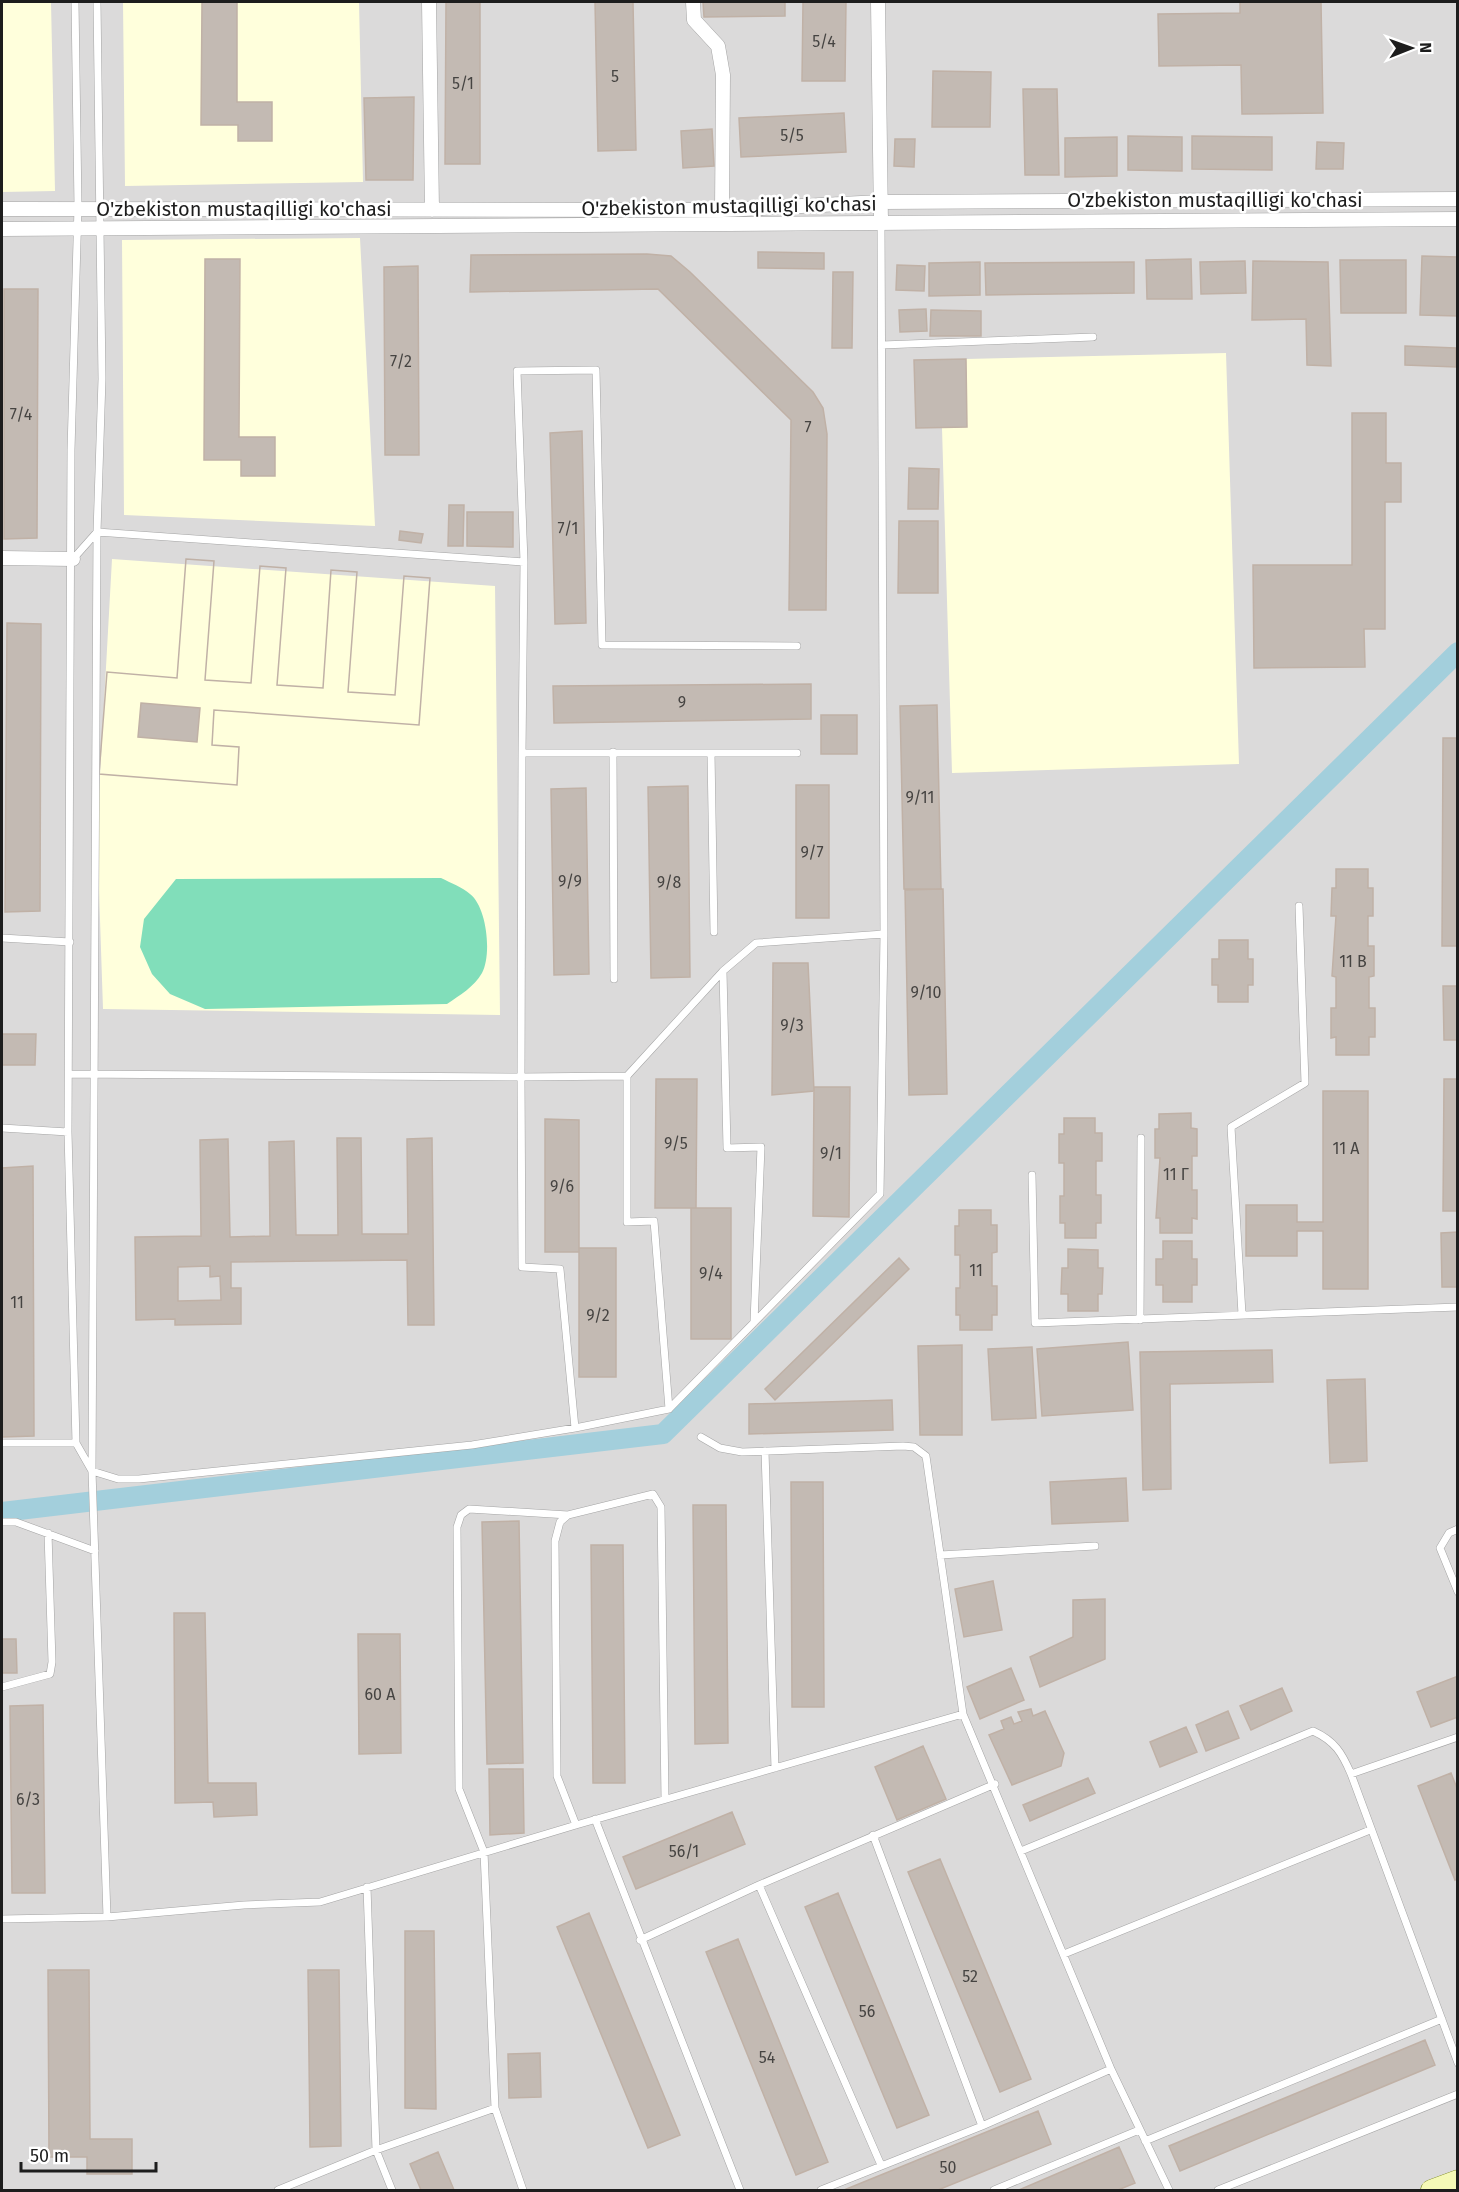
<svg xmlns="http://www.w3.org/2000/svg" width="1459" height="2192" font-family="'Fira Sans',sans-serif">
	<rect width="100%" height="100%" fill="#eeebe3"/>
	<path fill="#dbdada" d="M 2,2 L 1457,2 L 1457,2190 L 2,2190 Z"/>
	<path fill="#ffffdc" d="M 2,2 L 51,2 L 55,191 L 2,192 Z
		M 123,2 L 359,2 L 363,182 L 125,186 Z
		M 360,238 L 375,526 L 124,515 L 122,240 Z
		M 1226,353 L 1239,764 L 952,773 L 942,428 L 967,427 L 966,359 Z
		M 112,559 L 495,586 L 500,1015 L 103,1009 L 97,830 Z"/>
	<path fill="#81deba" d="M 441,878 C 451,883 462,887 470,894 C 487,907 492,955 482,973 C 474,987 460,995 447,1004 L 205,1009 L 170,994 L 152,974 L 140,947 L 144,919 L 176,879 Z"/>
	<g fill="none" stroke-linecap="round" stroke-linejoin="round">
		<path stroke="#a3cfdc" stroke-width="20" d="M 2,1512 L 663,1434 L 1458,652"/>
	</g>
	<path fill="#c3bab3" stroke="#c0b1a6" stroke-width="1.5" fill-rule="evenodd" d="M 202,2 L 237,2 L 237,102 L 272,102 L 272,141 L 238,141 L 238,125 L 201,125 Z
		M 446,2 L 480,2 L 480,164 L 445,164 Z
		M 595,2 L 633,2 L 636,150 L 598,151 Z
		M 703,2 L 785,2 L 785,16 L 704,17 Z
		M 803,2 L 846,2 L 845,81 L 802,81 Z
		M 1240,2 L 1321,2 L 1323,113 L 1242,114 L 1241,65 L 1159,66 L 1158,14 L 1240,13 Z
		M 933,71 L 991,72 L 990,127 L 932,127 Z
		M 1023,89 L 1057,89 L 1059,175 L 1025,175 Z
		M 414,97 L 413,180 L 366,180 L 364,98 Z
		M 844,113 L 846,152 L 741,157 L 739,118 Z
		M 712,129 L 714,166 L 683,168 L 681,131 Z
		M 1128,136 L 1182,137 L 1182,171 L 1128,170 Z
		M 1192,136 L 1272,137 L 1272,170 L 1192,169 Z
		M 1117,137 L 1117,176 L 1065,177 L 1065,138 Z
		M 895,139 L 915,139 L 914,167 L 894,166 Z
		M 1317,142 L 1344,143 L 1343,169 L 1316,169 Z
		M 758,252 L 824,253 L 824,269 L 758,268 Z
		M 647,254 L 671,256 L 690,272 L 813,392 L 823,408 L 827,434 L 826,610 L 789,610 L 791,420 L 658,289 L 470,292 L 471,255 Z
		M 1422,256 L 1458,257 L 1458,316 L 1420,315 Z
		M 205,259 L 240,259 L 239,437 L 275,437 L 275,476 L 241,476 L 241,460 L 204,460 Z
		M 1191,259 L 1192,299 L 1147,299 L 1146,260 Z
		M 1340,260 L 1406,260 L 1406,313 L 1341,313 Z
		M 1245,261 L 1246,293 L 1201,294 L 1200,262 Z
		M 1253,261 L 1328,262 L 1331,366 L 1307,365 L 1306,319 L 1252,320 Z
		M 980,262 L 980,295 L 929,296 L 929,263 Z
		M 1134,262 L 1134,293 L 986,295 L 985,263 Z
		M 897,265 L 925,266 L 924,291 L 896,290 Z
		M 418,266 L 419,455 L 385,455 L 384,267 Z
		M 833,272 L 853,272 L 852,348 L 832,348 Z
		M 4,289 L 38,289 L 37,538 L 4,539 Z
		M 926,309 L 927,331 L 900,332 L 899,310 Z
		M 931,310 L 981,311 L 981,336 L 930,336 Z
		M 1405,346 L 1456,348 L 1456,367 L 1405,365 Z
		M 966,359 L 967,427 L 916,428 L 914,360 Z
		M 1352,413 L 1386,413 L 1386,463 L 1401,463 L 1401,502 L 1385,502 L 1385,629 L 1364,629 L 1365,667 L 1254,668 L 1253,565 L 1352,565 Z
		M 582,431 L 586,623 L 555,624 L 550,433 Z
		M 909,468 L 939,469 L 938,509 L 908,509 Z
		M 449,505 L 464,505 L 463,546 L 448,546 Z
		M 467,512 L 513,512 L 513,547 L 467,546 Z
		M 899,521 L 938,521 L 938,593 L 898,593 Z
		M 400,531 L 423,534 L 421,543 L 399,540 Z
		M 186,559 L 214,561 L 205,680 L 251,683 L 260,566 L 286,568 L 277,685 L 323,688 L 331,570 L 357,572 L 348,692 L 395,695 L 404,576 L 430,578 L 419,725 L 214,710 L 212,745 L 239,747 L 237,785 L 99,774 L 107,672 L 177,678 ZM 141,703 L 200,708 L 197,742 L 138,737 Z
		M 186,559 L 214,561 L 205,680 L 251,683 L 260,566 L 286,568 L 277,685 L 323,688 L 331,570 L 357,572 L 348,692 L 395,695 L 404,576 L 430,578 L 419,725 L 214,710 L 212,745 L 239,747 L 237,785 L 99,774 L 107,672 L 177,678 Z
		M 7,623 L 41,624 L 40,911 L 5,912 Z
		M 811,684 L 811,719 L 554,723 L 553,686 Z
		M 937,705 L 941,889 L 904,889 L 900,706 Z
		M 821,715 L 857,715 L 857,754 L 821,754 Z
		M 1443,738 L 1458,738 L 1458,946 L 1442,946 Z
		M 796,785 L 829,785 L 829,918 L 796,918 Z
		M 688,786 L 690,977 L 651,978 L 648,787 Z
		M 586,788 L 589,974 L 554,975 L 551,789 Z
		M 1336,869 L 1368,869 L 1368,888 L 1373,888 L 1373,916 L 1368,916 L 1368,946 L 1374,946 L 1374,976 L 1369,977 L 1369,1008 L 1375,1008 L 1375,1037 L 1369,1037 L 1369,1055 L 1336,1055 L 1336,1037 L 1331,1038 L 1331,1008 L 1336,1008 L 1336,977 L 1332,976 L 1336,916 L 1331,916 L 1332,888 L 1336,888 Z
		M 943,889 L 947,1094 L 909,1095 L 905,890 Z
		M 1219,940 L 1248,940 L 1248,959 L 1253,959 L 1253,985 L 1248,985 L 1248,1002 L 1218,1002 L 1218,985 L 1212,985 L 1212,959 L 1219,959 Z
		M 773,963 L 808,963 L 814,1091 L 772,1095 Z
		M 1443,986 L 1458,986 L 1458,1040 L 1444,1040 Z
		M 2,1034 L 36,1034 L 35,1065 L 2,1065 Z
		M 656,1079 L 697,1079 L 696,1208 L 655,1208 Z
		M 1444,1079 L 1458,1079 L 1458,1211 L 1443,1211 Z
		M 814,1087 L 850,1087 L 849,1217 L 813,1216 Z
		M 1323,1091 L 1368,1091 L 1368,1289 L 1323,1289 L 1323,1231 L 1297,1231 L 1297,1256 L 1246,1256 L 1246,1205 L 1297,1205 L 1297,1222 L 1323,1222 Z
		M 1191,1113 L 1191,1128 L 1197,1129 L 1197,1156 L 1192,1156 L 1192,1190 L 1197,1190 L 1197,1219 L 1192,1218 L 1192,1233 L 1160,1233 L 1160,1218 L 1156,1218 L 1160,1158 L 1155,1158 L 1155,1129 L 1159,1129 L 1159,1114 Z
		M 1064,1118 L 1095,1118 L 1095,1133 L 1102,1133 L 1102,1161 L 1096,1161 L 1096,1195 L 1101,1195 L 1101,1223 L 1096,1223 L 1096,1238 L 1065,1238 L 1065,1223 L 1060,1223 L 1060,1196 L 1064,1196 L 1064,1163 L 1059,1163 L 1059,1134 L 1064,1134 Z
		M 545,1119 L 579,1120 L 579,1252 L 545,1252 Z
		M 337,1138 L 361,1138 L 362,1234 L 408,1234 L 407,1139 L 432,1138 L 434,1325 L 408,1325 L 407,1260 L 231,1262 L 231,1288 L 241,1288 L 241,1324 L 175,1325 L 175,1319 L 136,1320 L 135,1237 L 201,1236 L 200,1140 L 228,1139 L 230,1237 L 270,1236 L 269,1142 L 294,1141 L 296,1235 L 338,1235 ZM 210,1266 L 210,1277 L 220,1276 L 221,1300 L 178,1301 L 178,1267 Z
		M 33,1166 L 34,1436 L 2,1437 L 2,1168 Z
		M 691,1208 L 731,1208 L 731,1339 L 691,1339 Z
		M 959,1210 L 991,1210 L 991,1225 L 997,1225 L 997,1252 L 992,1253 L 992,1286 L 997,1286 L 997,1315 L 992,1315 L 992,1330 L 960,1330 L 960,1315 L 956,1315 L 956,1288 L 960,1288 L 960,1255 L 955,1255 L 955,1226 L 959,1226 Z
		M 1458,1232 L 1458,1287 L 1442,1287 L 1441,1233 Z
		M 1163,1241 L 1192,1241 L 1192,1259 L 1197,1259 L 1197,1285 L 1192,1285 L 1192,1302 L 1163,1302 L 1163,1285 L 1156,1285 L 1156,1259 L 1163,1259 Z
		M 579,1248 L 616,1248 L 616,1377 L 579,1377 Z
		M 1068,1249 L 1098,1250 L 1098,1268 L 1103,1268 L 1102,1294 L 1098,1294 L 1098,1311 L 1068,1311 L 1068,1294 L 1061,1294 L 1062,1268 L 1068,1268 Z
		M 899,1258 L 909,1269 L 775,1400 L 765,1389 Z
		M 1128,1342 L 1133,1410 L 1042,1416 L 1037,1349 Z
		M 962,1345 L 962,1435 L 920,1435 L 918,1346 Z
		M 1032,1347 L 1036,1418 L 992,1420 L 988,1349 Z
		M 1272,1350 L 1273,1382 L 1170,1384 L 1171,1489 L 1143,1490 L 1140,1352 Z
		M 1365,1379 L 1367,1461 L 1330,1463 L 1327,1380 Z
		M 892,1400 L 893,1430 L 749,1434 L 749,1404 Z
		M 1126,1478 L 1128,1521 L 1052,1524 L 1050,1482 Z
		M 791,1482 L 823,1482 L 824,1707 L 792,1707 Z
		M 693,1505 L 726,1505 L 728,1743 L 695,1744 Z
		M 519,1521 L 523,1763 L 487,1764 L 482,1522 Z
		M 591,1545 L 623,1545 L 625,1783 L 593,1783 Z
		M 993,1581 L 1002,1630 L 964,1637 L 955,1589 Z
		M 1105,1599 L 1105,1659 L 1040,1687 L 1030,1657 L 1073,1637 L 1073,1600 Z
		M 174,1613 L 205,1613 L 208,1783 L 256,1783 L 257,1815 L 214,1817 L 213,1802 L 175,1803 Z
		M 358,1634 L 400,1634 L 401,1753 L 359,1754 Z
		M 2,1639 L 16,1639 L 17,1673 L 2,1673 Z
		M 1011,1668 L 1024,1700 L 980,1719 L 967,1687 Z
		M 1458,1676 L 1458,1717 L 1431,1727 L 1417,1692 Z
		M 1282,1688 L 1292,1711 L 1251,1730 L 1240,1706 Z
		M 43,1705 L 45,1893 L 12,1893 L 10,1706 Z
		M 1031,1709 L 1033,1716 L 1045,1711 L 1064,1753 L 1061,1766 L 1012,1785 L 989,1735 L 1004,1729 L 1001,1721 L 1011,1717 L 1014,1724 L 1022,1721 L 1018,1712 Z
		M 1228,1711 L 1239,1738 L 1206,1751 L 1196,1725 Z
		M 1186,1727 L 1197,1752 L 1160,1767 L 1150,1742 Z
		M 923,1746 L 946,1799 L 897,1820 L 875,1767 Z
		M 489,1769 L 523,1769 L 524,1833 L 490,1835 Z
		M 1451,1773 L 1458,1791 L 1458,1878 L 1455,1880 L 1418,1786 Z
		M 1088,1778 L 1095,1793 L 1030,1821 L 1023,1805 Z
		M 732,1812 L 745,1844 L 636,1889 L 623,1857 Z
		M 940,1859 L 1031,2079 L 1000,2092 L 908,1872 Z
		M 838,1893 L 929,2115 L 897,2128 L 805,1907 Z
		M 589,1913 L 680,2135 L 648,2148 L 557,1927 Z
		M 405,1931 L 434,1931 L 436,2109 L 405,2108 Z
		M 738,1939 L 828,2162 L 796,2175 L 706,1952 Z
		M 48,1970 L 89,1970 L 90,2139 L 132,2139 L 132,2174 L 87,2174 L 87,2157 L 49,2157 Z
		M 308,1970 L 339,1970 L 341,2146 L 310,2147 Z
		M 1425,2040 L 1435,2065 L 1180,2171 L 1169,2146 Z
		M 540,2053 L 541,2097 L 509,2098 L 508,2054 Z
		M 1038,2111 L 1051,2144 L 938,2190 L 844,2190 Z
		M 1119,2147 L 1135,2183 L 1118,2190 L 1019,2190 Z
		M 438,2152 L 454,2190 L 421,2190 L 410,2164 Z"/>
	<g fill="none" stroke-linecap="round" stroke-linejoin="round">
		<defs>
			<path id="lane" d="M 75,2 L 78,207 L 71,450 L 68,1132 L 76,1443 L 92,1471 L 118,1479 L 139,1479 L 472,1445 L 575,1428 L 669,1409 L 880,1194 L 884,934 L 756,943 L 723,971
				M 97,2 L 102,379 L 97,532 L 92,1471 L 107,1917
				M 881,223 L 884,934
				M 882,345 L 1093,337
				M 73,559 L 97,532 L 524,562
				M 613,752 L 614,979
				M 522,753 L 524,562 L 517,371 L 596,370 L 602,645 L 797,646
				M 711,753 L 714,932
				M 2,938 L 70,942
				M 70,1074 L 521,1077 L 522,1267 L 560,1269 L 575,1428
				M 627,1076 L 723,971 L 727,1148 L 761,1147 L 754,1322
				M 2,1128 L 68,1132
				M 1032,1175 L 1035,1323 L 1458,1307
				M 1242,1314 L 1231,1127 L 1305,1083 L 1299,906
				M 1140,1320 L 1141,1138
				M 669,1409 L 654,1221 L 627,1222 L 627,1076 L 521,1077 L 522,753 L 797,753
				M 701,1437 L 720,1448 L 742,1452 L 903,1446 L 914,1447 L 926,1456 L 963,1714 L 1111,2069 L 1169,2190
				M 2,1443 L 76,1443
				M 765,1451 L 775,1768
				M 2,1522 L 16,1522 L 95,1551
				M 1458,1529 L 1449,1533 L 1440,1548 L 1458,1592
				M 940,1555 L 1095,1546
				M 2,1687 L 50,1674 L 52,1662 L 48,1533
				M 1351,1774 L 1458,1737
				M 595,1819 L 740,2190
				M 576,1825 L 557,1776 L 555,1541 L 560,1522 L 568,1515 L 653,1494 L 661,1507 L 665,1799
				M 873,1835 L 982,2126
				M 1021,1851 L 1313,1731 C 1335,1741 1342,1753 1351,1774 L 1458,2063
				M 759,1885 L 881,2165
				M 367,1887 L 376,2150 L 392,2190
				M 2,1919 L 107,1917 L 244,1905 L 320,1902 L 576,1825 L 963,1714
				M 640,1940 L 759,1885 L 995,1784
				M 1064,1954 L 1370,1830
				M 1145,2141 L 1442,2019
				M 278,2190 L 376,2150 L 495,2108
				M 523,2190 L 495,2108 L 484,1852 L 459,1789 L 457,1527 L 461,1515 L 469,1509 L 568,1515
				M 821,2190 L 982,2126 L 1111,2069
				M 994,2190 L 1139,2130
				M 1218,2190 L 1458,2094"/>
			<path id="street" d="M 429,2 L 432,210
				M 693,2 L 694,20 L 718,46 L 723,75 L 722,210
				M 878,2 L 881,223
				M 2,209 L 722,210 L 881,202 L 1458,199
				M 2,229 L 1458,219
				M 2,558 L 73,559"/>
			<path id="secondary" d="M 1431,2190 L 1458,2180"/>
		</defs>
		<use href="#lane" stroke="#a4a4a4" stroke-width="8"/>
		<use href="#street" stroke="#a4a4a4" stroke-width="15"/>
		<use href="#secondary" stroke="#677405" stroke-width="21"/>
		<use href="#lane" stroke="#fff" stroke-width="7"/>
		<use href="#street" stroke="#fff" stroke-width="14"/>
		<use href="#secondary" stroke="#f5f9b7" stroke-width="20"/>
	</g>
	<g text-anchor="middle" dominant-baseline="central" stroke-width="5" stroke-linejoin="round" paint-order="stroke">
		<g font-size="16" fill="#464442">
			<text x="824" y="41">5/4</text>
			<text x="615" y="76">5</text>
			<text x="463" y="83">5/1</text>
			<text x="792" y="135">5/5</text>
			<text x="401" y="361">7/2</text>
			<text x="21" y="414">7/4</text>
			<text x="808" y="427">7</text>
			<text x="568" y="528">7/1</text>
			<text x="682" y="702">9</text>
			<text x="920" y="797">9/11</text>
			<text x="812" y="852">9/7</text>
			<text x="570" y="881">9/9</text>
			<text x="669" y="882">9/8</text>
			<text x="1353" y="961">11 B</text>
			<text x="926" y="992">9/10</text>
			<text x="792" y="1025">9/3</text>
			<text x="676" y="1143">9/5</text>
			<text x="1346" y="1148">11 A</text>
			<text x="831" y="1153">9/1</text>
			<text x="1176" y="1174">11 Г</text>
			<text x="562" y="1186">9/6</text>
			<text x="976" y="1270">11</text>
			<text x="711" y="1273">9/4</text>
			<text x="17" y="1302">11</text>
			<text x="598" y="1315">9/2</text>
			<text x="380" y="1694">60 A</text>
			<text x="28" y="1799">6/3</text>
			<text x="684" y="1851">56/1</text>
			<text x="970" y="1976">52</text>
			<text x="867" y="2011">56</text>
			<text x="767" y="2057">54</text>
			<text x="948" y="2167">50</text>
		</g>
		<g font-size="20" fill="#1d1d1d" stroke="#fff">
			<text x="1215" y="200">O'zbekiston mustaqilligi ko'chasi</text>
			<text transform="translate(729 206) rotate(-1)">O'zbekiston mustaqilligi ko'chasi</text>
			<text x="244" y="209">O'zbekiston mustaqilligi ko'chasi</text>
		</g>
	</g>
	<rect width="1459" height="2192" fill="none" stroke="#1d1d1d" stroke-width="6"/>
	<g transform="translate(1411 48) rotate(89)" stroke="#ffffff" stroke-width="4.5" paint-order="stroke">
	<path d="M0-4.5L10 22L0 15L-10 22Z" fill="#1d1d1d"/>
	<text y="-9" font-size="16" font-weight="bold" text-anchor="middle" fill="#1d1d1d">N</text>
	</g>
	<path d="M21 2162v9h135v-9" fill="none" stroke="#1d1d1d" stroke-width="3"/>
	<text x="30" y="2162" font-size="18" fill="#1d1d1d" stroke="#ffffff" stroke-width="4.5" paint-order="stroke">50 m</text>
</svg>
